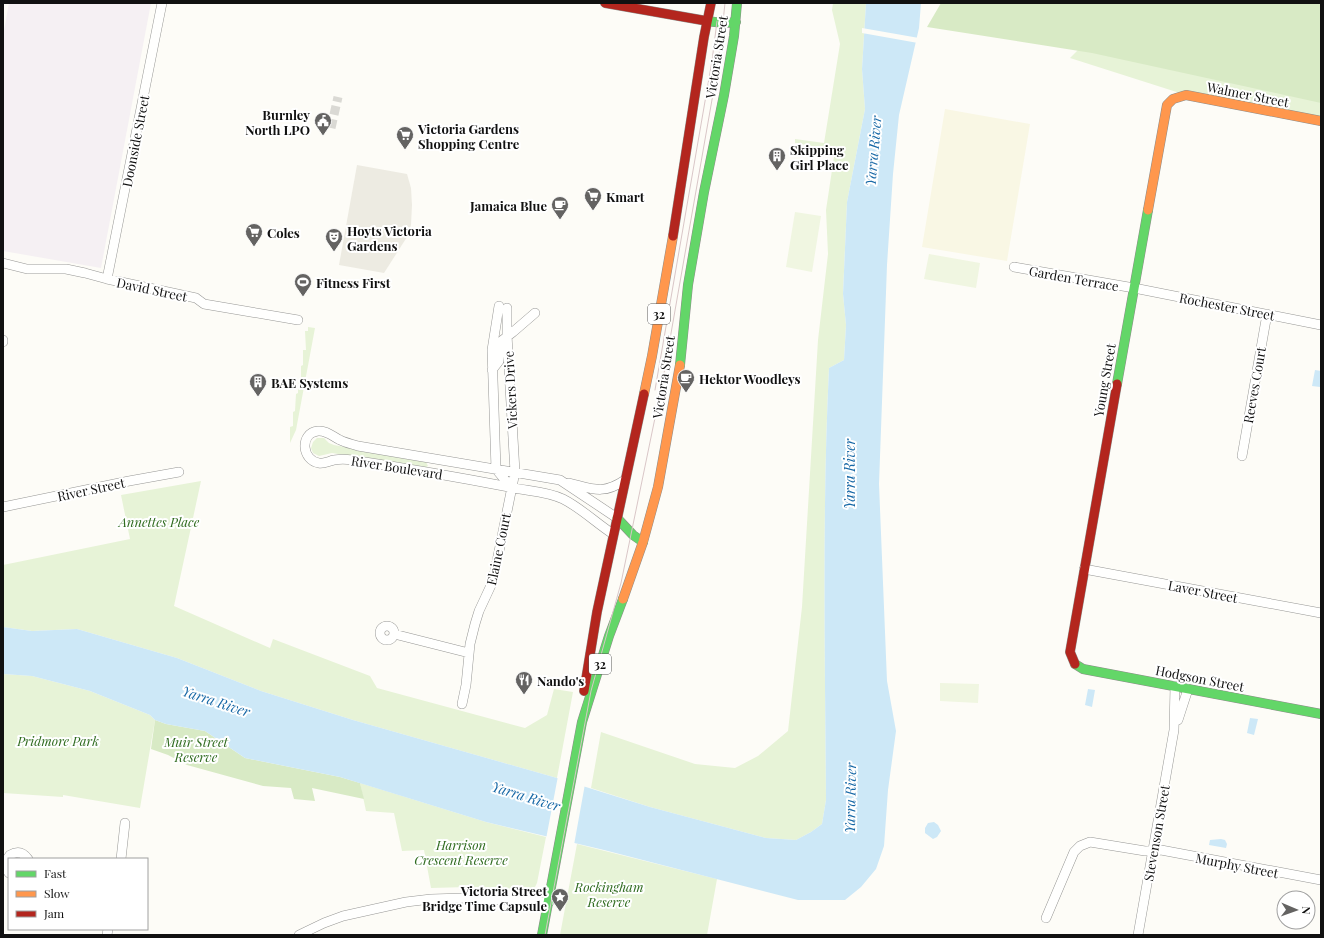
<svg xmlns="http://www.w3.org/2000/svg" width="1324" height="938" font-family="'Playfair Display',serif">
	<rect width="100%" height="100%" fill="#fdfcf7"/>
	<path fill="#f5f0f3" d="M 9,3 L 151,3 L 101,268 L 3,251 L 3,36 Z"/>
	<path fill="#f9f7e4" d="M 945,109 L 1030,124 L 1007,261 L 922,247 Z"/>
	<path fill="#e7f3d7" d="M 833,3 L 866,3 L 862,69 L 865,109 L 847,202 L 843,294 L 846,325 L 844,360 L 829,368 C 822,512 825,656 826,800 L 822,824 L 811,832 L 796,840 L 766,838 L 650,807 L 591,788 L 601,732 L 695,764 L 735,768 L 758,756 L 788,731 L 802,607 L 818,340 L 828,254 L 826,210 L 835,150 L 795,143 L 795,139 L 824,143 L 840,44 L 832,10 Z
		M 1213,3 L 1321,14 L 1321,121 L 1186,95 L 1070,58 L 1089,39 Z
		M 308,327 L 315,328 L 296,430 L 290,443 L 290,427 L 293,426 L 293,412 L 295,411 L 296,394 L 298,393 L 298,381 L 301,380 L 301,366 L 303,365 L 303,350 L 306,350 L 305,331 L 308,331 Z
		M 317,438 L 324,438 L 329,443 L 334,445 L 426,462 L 428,466 L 425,468 L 332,453 L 319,456 L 313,453 L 311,448 L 313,442 Z
		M 201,481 L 174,606 L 270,648 L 273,639 L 370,676 L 377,688 L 525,728 L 547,715 L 554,689 L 573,692 L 557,778 L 353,720 L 261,691 L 177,658 L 77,629 L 32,631 L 3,627 L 3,565 L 130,539 L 121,495 Z
		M 3,674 L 32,676 L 90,691 L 150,715 L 155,720 L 140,808 L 63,795 L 63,797 L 3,793 Z
		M 360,783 L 486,822 L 546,837 L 537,883 L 534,889 L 468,887 L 431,888 L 424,850 L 402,851 L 394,813 L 366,811 Z
		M 577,844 L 717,879 L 707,935 L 560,935 Z"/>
	<path fill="#d8eac5" d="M 941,3 L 1321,3 L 1321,103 L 1092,53 L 927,27 Z
		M 155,720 L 166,724 L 205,731 L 245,758 L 340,777 L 360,783 L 364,799 L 312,788 L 315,801 L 294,799 L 291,788 L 263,786 L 187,765 L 168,755 L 151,749 Z"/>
	<path fill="#f0f6e1" d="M 795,212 L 821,216 L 812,272 L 786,267 Z
		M 929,254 L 980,263 L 976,288 L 924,279 Z
		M 940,683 L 979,684 L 978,703 L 940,701 Z"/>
	<path fill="#edebe2" d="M 357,165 L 407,174 L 411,188 L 412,205 L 411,225 L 407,237 L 384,273 L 339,265 Z"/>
	<path fill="#cde8f7" d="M 866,3 L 921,3 L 919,28 L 899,115 L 893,174 L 887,265 L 879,484 L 887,681 L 896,731 L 888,790 L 884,846 L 876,869 L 861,887 L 845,900 L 798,900 L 604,850 L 486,822 L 340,777 L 245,758 L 205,731 L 166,724 L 155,720 L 150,715 L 90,691 L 32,676 L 3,674 L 3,627 L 32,631 L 77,629 L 177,658 L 261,691 L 353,720 L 557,778 L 650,807 L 766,838 L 796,840 L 811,832 L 822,824 L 826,800 C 825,656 822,512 829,368 L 844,360 L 846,325 L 843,294 L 847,202 L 865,109 L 862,69 Z
		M 1315,370 L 1321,371 L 1320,387 L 1312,386 Z
		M 1088,689 L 1095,690 L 1092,707 L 1085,705 Z
		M 1250,718 L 1258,719 L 1254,735 L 1247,733 Z
		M 934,822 L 938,825 L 941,831 L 937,837 L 933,839 L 925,833 L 925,828 L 928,823 Z
		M 1221,839 L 1225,840 L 1227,844 L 1226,848 L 1209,845 L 1210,840 Z"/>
	<path fill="#fdfcf7" d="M 862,28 L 919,38 L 918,43 L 862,33 Z
		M 558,776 L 585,784 L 574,845 L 546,839 Z"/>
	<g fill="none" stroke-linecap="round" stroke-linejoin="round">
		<path stroke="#dad9d4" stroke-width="9" stroke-dasharray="9 4.5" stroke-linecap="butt" d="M 331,128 L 338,97"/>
		<defs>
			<path id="street" d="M 3,263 L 27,269 L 66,269 L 85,273 L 107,279 L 196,298 L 204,304 L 298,320
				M 1014,267 L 1134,288 L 1321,325
				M 107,279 L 162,3
				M 499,306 L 492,350 L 496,469 L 511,487
				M 3,342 L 3,340
				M 492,370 L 499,361 L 500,342 L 513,332 L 535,313
				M 1242,456 L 1267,314
				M 569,483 C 593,489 603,495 625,480
				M 3,507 L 129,481 L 179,472
				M 613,534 C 596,523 581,508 563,499 C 547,491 526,491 509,487 C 457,477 405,468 352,460 C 346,459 340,459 334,460 C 329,461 324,464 319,463 C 302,461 299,433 318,431 C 327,430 333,437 340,440 C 346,443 352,444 358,446 L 560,480 L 617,518
				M 1084,569 L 1321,613
				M380 633a7 7 0 1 1 14 0a7 7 0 1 1-14 0Z
				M 394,634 L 469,653
				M 462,704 L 466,685 L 470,644 L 475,624 L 479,611 L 493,581 L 515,472 L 507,335 L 507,308
				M 1178,720 L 1188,689
				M 121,859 L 125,823
				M 9,873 C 4,867 5,861 10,855 C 17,851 23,852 28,859
				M 1046,918 L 1074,852 L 1080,846 L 1090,842 L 1145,851 L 1161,850 L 1321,880
				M 107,935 L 108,929
				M 299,935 L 324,923 L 343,916 L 406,902 L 431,899 L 463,898 L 549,902
				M 1138,935 L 1174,730 L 1175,686"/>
			<path id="fast" d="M 707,21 L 723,23 L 736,22
				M 680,365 L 688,285 L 704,192 L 724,95 L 734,36 L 737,3
				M 1117,384 L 1148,210
				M 617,518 L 633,535 L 643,542
				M 1075,664 L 1083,669 L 1321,714
				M 542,935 L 582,722 L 609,636 L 623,599"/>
			<path id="slow" d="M 1148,210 L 1167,105 L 1173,99 L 1186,95 L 1321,121
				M 644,394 L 652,356 L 673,236
				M 623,599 L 643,542 L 658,487 L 680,365"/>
			<path id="jam" d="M 605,3 L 707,21
				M 673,236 L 704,37 L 711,3
				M 1075,664 L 1070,652 L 1117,384
				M 584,691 L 597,612 L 644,394"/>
		</defs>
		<use href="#street" stroke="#979795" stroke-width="10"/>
		<use href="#fast" stroke="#8e8d8b" stroke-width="10"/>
		<use href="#slow" stroke="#8e8d8b" stroke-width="10"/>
		<use href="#jam" stroke="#8e8d8b" stroke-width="10"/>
		<use href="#street" stroke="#fffffe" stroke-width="9"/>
		<use href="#fast" stroke="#63d668" stroke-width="9"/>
		<use href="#slow" stroke="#ff974d" stroke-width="9"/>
		<use href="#jam" stroke="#b3261e" stroke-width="9"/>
		<path stroke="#d9c6c7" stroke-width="1" d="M 655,390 L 712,61 L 717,21
			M 545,935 L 591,691 L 621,583 L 663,379 L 713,94 L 721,41 L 725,3"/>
	</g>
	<defs>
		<symbol id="civic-pin" viewBox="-11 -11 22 30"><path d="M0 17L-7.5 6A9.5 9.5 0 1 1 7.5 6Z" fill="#646362" stroke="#fff"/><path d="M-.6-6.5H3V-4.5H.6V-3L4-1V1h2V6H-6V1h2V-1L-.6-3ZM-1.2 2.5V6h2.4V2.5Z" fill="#fff"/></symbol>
		<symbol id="supermarket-pin" viewBox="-11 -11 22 30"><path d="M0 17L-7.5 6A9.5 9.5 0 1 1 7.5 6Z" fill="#646362" stroke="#fff"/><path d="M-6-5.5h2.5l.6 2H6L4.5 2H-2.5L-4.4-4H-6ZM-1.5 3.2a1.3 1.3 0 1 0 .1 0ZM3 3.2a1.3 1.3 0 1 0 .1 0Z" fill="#fff"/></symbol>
		<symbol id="building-pin" viewBox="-11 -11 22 30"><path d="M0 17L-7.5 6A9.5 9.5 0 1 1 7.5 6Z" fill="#646362" stroke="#fff"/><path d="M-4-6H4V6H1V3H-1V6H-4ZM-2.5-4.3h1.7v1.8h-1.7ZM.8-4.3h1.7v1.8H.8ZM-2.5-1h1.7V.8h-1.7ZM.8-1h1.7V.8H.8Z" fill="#fff"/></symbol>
		<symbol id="cafe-pin" viewBox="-11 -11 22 30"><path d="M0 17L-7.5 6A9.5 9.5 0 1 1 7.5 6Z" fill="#646362" stroke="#fff"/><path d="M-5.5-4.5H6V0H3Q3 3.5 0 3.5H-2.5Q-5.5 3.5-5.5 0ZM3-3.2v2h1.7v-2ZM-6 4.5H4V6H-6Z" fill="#fff"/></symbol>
		<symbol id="theatre-pin" viewBox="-11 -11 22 30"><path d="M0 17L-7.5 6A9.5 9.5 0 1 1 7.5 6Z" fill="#646362" stroke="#fff"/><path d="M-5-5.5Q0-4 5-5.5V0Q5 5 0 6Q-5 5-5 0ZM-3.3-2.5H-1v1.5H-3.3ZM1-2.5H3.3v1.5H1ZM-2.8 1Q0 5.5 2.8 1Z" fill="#fff"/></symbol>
		<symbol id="stadium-pin" viewBox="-11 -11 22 30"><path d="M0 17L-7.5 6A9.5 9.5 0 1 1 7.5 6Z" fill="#646362" stroke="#fff"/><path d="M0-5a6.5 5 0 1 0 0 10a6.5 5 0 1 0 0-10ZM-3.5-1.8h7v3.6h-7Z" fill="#fff"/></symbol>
		<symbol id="restaurant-pin" viewBox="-11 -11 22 30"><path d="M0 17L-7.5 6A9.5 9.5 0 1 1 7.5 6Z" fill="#646362" stroke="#fff"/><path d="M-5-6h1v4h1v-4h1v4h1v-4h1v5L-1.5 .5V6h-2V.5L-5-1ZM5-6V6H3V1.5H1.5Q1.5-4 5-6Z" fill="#fff"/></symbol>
		<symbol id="sight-pin" viewBox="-11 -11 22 30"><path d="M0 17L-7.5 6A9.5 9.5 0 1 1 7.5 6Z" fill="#646362" stroke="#fff"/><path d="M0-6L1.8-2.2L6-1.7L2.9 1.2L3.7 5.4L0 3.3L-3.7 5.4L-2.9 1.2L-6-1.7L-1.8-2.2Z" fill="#fff"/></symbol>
	</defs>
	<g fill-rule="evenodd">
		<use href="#civic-pin" x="313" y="111" width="20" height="27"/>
		<use href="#supermarket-pin" x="395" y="125" width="20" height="27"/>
		<use href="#building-pin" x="767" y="146" width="20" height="27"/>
		<use href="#supermarket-pin" x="583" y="186" width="20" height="27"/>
		<use href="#cafe-pin" x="550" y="195" width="20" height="27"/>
		<use href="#supermarket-pin" x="244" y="222" width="20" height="27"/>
		<use href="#theatre-pin" x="324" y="227" width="20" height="27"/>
		<use href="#stadium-pin" x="293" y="272" width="20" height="27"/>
		<use href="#cafe-pin" x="676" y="368" width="20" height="27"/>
		<use href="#building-pin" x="248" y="372" width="20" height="27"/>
		<use href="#restaurant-pin" x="514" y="670" width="20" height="27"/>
		<use href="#sight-pin" x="550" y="887" width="20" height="27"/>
	</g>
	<g text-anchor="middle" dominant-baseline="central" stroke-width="4" stroke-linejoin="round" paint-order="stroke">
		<g fill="#fff" stroke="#585858" stroke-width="1">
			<rect x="648" y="304" width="22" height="20" rx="3"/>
			<rect x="589" y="654" width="22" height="20" rx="3"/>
		</g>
		<g font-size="12" font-weight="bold" fill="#111">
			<text x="659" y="314">32</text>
			<text x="600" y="664">32</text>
		</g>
		<g font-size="13" fill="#111" stroke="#fff">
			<text transform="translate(716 57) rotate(-81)">Victoria Street</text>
			<text transform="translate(1248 94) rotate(11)">Walmer Street</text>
			<text transform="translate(135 141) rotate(-79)">Doonside Street</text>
			<text transform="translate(1074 278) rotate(10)">Garden Terrace</text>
			<text transform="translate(152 289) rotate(12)">David Street</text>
			<text transform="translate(1227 306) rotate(11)">Rochester Street</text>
			<text transform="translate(663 377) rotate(-81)">Victoria Street</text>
			<text transform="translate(1104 380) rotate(-80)">Young Street</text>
			<text transform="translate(1254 385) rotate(-80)">Reeves Court</text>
			<text transform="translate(510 390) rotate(-93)">Vickers Drive</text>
			<text transform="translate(397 467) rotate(9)">River Boulevard</text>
			<text transform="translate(91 489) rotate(-12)">River Street</text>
			<text transform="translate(498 549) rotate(-78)">Elaine Court</text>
			<text transform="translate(1203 591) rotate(11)">Laver Street</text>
			<text transform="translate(1200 678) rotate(11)">Hodgson Street</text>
			<text transform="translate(1156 833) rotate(-80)">Stevenson Street</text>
			<text transform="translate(1237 865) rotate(11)">Murphy Street</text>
		</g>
		<g font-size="13" font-weight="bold" fill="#111" stroke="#fff" text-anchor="start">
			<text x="310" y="114" text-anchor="end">Burnley<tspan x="310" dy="15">North LPO</tspan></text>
			<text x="418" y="128">Victoria Gardens<tspan x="418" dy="15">Shopping Centre</tspan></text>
			<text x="790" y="149">Skipping<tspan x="790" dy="15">Girl Place</tspan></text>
			<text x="606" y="196">Kmart</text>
			<text x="547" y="205" text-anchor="end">Jamaica Blue</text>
			<text x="347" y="230">Hoyts Victoria<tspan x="347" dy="15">Gardens</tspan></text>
			<text x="267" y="232">Coles</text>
			<text x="316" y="282">Fitness First</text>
			<text x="699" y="378">Hektor Woodleys</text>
			<text x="271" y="382">BAE Systems</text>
			<text x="537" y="680">Nando's</text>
			<text x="547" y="890" text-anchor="end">Victoria Street<tspan x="547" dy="15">Bridge Time Capsule</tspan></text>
		</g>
		<g font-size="13" font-style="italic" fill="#2f6b1f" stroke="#fff">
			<text x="159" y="521">Annettes Place</text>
			<text x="58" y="740">Pridmore Park</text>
			<text x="196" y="741">Muir Street<tspan x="196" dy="15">Reserve</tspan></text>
			<text x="461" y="844">Harrison<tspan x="461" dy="15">Crescent Reserve</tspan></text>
			<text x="609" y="886">Rockingham<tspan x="609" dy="15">Reserve</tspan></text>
		</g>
		<g font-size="14" font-style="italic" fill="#1768a6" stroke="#fff">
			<text transform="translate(873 151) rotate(-85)">Yarra River</text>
			<text transform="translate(849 474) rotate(-90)">Yarra River</text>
			<text transform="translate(216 701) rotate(18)">Yarra River</text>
			<text transform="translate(526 796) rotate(17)">Yarra River</text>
			<text transform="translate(850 798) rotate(-89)">Yarra River</text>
		</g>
	</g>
	<rect width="1324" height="938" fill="none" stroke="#111111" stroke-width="8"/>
	<rect x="8" y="858" width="140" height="72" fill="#ffffff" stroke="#a0a0a0"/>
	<rect x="16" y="871" width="20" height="6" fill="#63d668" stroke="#a0a0a0"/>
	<text x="44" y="878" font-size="12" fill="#111111">Fast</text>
	<rect x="16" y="891" width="20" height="6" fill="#ff974d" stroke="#a0a0a0"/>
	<text x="44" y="898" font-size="12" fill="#111111">Slow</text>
	<rect x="16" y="911" width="20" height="6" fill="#b3261e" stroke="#a0a0a0"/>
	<text x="44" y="918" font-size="12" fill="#111111">Jam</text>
	<g transform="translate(1296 910) rotate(92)"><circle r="19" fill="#ffffff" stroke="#a0a0a0"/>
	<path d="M0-3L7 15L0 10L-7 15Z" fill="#646362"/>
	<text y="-6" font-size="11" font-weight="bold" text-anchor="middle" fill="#111111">N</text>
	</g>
</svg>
